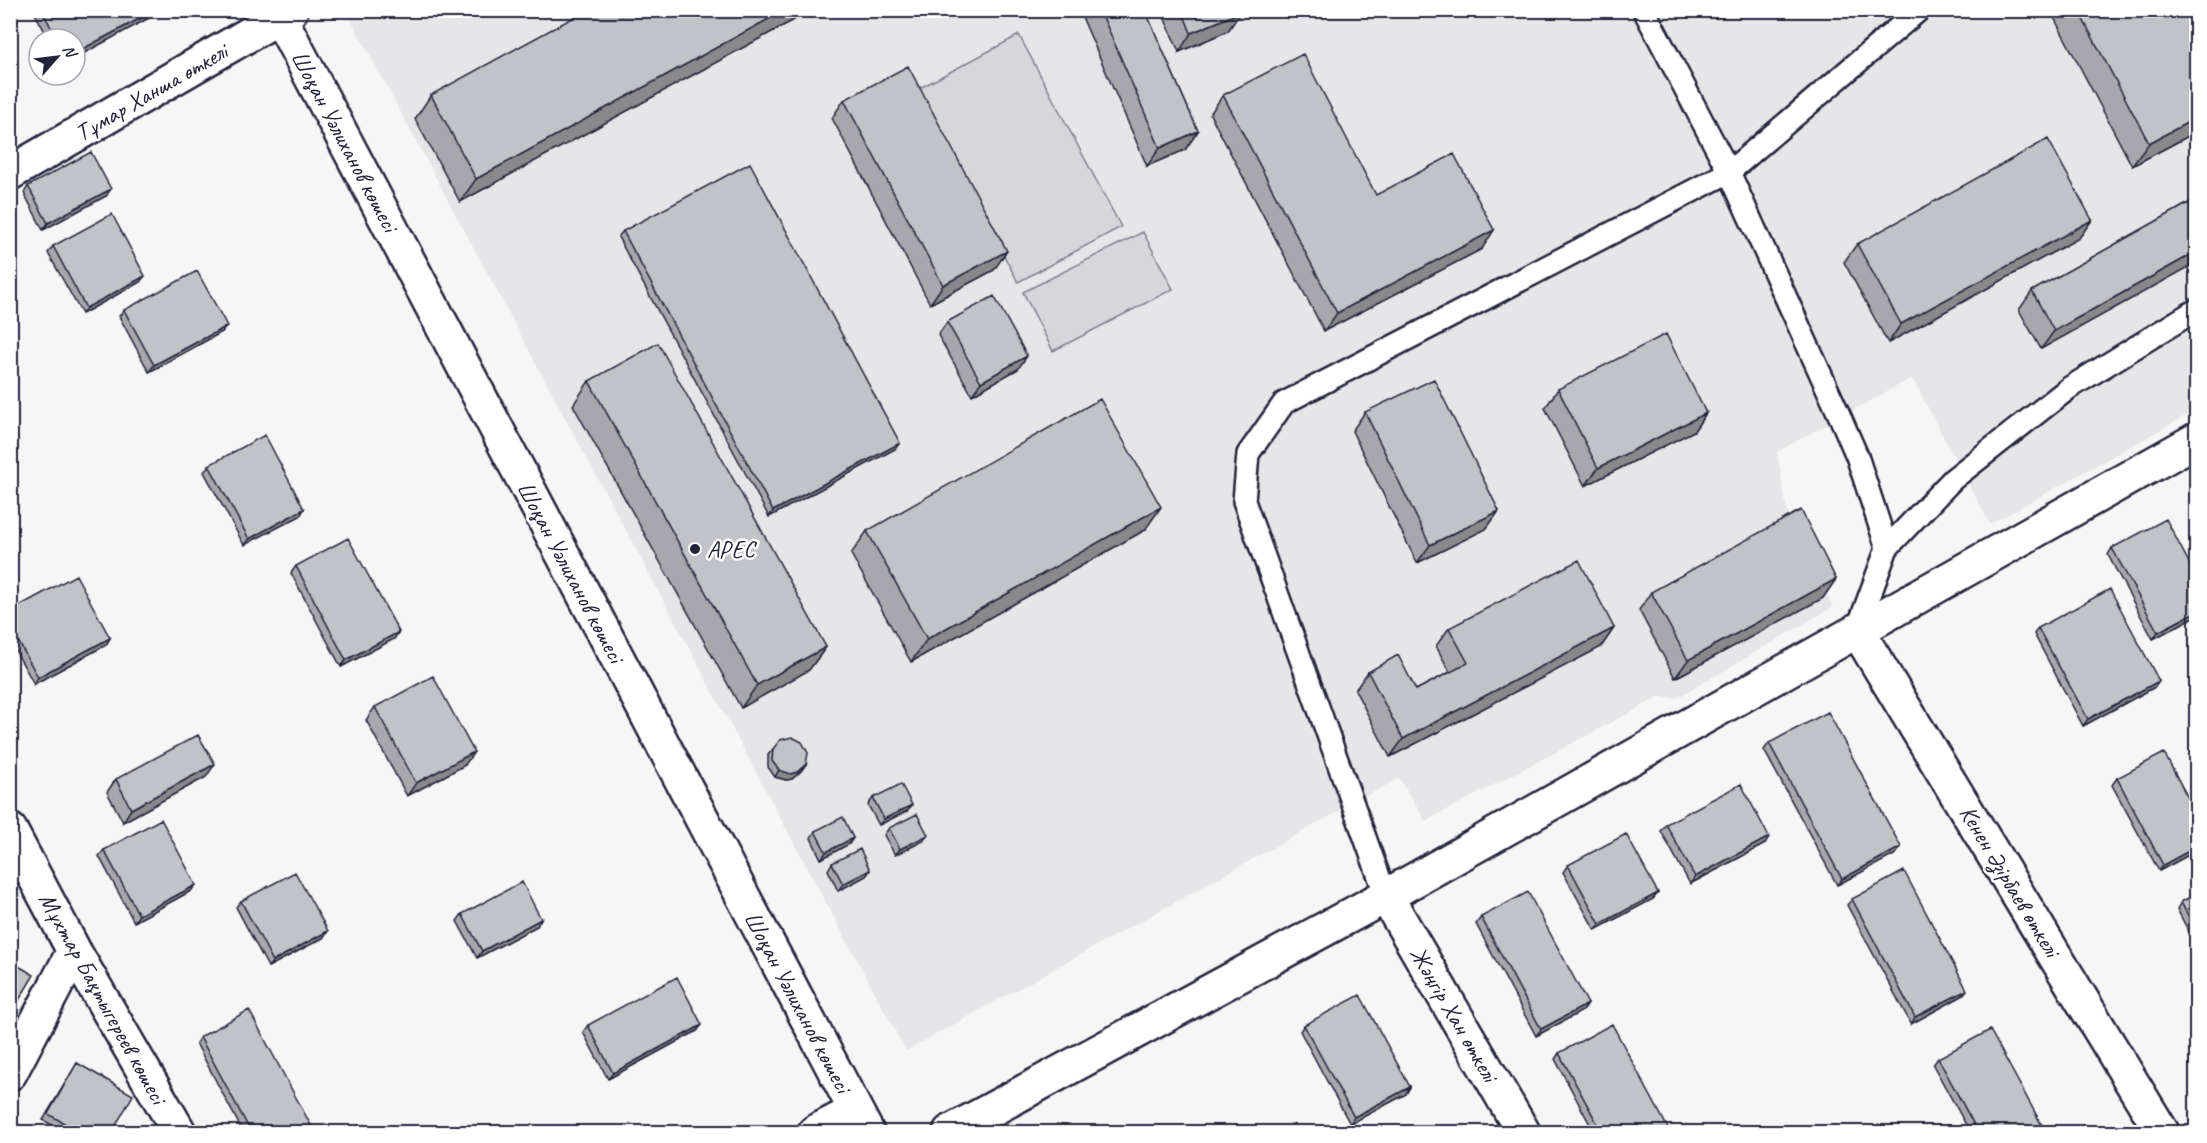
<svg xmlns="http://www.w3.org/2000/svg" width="2207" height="1143" font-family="Caveat,sans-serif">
	<rect width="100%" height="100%" fill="#f6f6f7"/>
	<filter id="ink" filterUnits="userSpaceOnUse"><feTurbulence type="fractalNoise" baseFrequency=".0167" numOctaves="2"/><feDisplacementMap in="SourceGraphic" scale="12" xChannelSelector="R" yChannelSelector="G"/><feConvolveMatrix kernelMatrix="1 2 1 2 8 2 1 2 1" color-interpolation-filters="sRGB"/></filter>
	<g filter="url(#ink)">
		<path fill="#e6e6e9" d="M 369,10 L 2196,11 L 2196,410 L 1990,524 L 1912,378 L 1777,452 L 1787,510 L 1833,607 L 1677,698 L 1659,697 L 1426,821 L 1399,778 L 906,1051 L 351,20 Z"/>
		<path fill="#d7d7db" stroke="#7c7c8b" stroke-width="1.5" d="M 1019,35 L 1121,227 L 1018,282 L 916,90 Z
			M 1143,232 L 1173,289 L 1053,351 L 1023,292 Z"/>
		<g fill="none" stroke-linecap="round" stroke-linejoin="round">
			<defs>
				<path id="service" d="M 1644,10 L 1729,172 L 1841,419 L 1857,456 L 1887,548
					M 1857,630 L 1887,548 L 1953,479 L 2069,388 L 2196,310
					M 1386,896 L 1244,501 L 1248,454 L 1284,403 L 1729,172 L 1919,10"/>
				<path id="minor" d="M 10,173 L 291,10
					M 1857,630 L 2162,1132
					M 10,830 L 74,951 L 179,1132
					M 1386,896 L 1523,1132
					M 10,1073 L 74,951
					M 815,1132 L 855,1111
					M 950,1132 L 1386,896 L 2196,440"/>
				<path id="secondary" d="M 276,10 L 867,1132"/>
			</defs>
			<use href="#service" stroke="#22223b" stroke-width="26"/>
			<use href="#minor" stroke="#22223b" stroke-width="38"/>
			<use href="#secondary" stroke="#22223b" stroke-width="38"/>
			<use href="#service" stroke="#fff" stroke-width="21"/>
			<use href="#minor" stroke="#fff" stroke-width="33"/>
			<use href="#secondary" stroke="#fff" stroke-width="33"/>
		</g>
		<path fill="#a7a7ad" stroke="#22223b" stroke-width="1.5" d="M 33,10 L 154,10 L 149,18 L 75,58 L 75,39 L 49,39 Z
			M 812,10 L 460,202 L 415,119 L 431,95 Z
			M 1079,10 L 1145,10 L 1198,131 L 1185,150 L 1147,166 Z
			M 1161,10 L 1240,10 L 1228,31 L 1179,52 Z
			M 2050,10 L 2196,10 L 2196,132 L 2132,166 Z
			M 1223,95 L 1376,195 L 1482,249 L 1324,331 L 1210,114 Z
			M 844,100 L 994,270 L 930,304 L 832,118 Z
			M 28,186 L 106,196 L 43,230 L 24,193 Z
			M 2196,199 L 2041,349 L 2019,310 L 2032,291 Z
			M 2092,220 L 2079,238 L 1888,343 L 1844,262 L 1857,244 Z
			M 623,231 L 895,449 L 769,517 L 618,237 Z
			M 53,246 L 140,282 L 82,314 L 48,253 Z
			M 124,310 L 222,332 L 149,372 L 119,316 Z
			M 947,322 L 1018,369 L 972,395 L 938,335 Z
			M 589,381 L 826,647 L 809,670 L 741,708 L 573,405 Z
			M 1558,389 L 1706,413 L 1694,431 L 1585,486 L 1545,408 Z
			M 1365,412 L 1499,511 L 1486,529 L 1417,563 L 1352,431 Z
			M 209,465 L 304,509 L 300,516 L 244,545 L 204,472 Z
			M 1145,530 L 911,662 L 851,554 L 867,531 Z
			M 2112,548 L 2196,616 L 2153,639 L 2108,555 Z
			M 296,566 L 394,639 L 341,667 L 291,573 Z
			M 1836,579 L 1823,598 L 1675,678 L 1639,610 L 1651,592 Z
			M 10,611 L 110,638 L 106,645 L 34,684 L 10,641 Z
			M 1449,628 L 1614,628 L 1601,647 L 1390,757 L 1355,690 L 1368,672 L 1416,690 L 1450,672 L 1436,646 Z
			M 2038,628 L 2159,681 L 2155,687 L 2083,726 L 2034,634 Z
			M 375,707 L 465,765 L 407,796 L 366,720 Z
			M 1769,743 L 1901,847 L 1896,854 L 1837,885 L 1764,750 Z
			M 773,749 L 806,764 L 801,771 L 792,779 L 786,780 L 775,777 L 768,767 L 768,755 Z
			M 206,777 L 123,822 L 107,792 L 116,779 Z
			M 2117,778 L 2196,813 L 2196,851 L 2159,871 L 2112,785 Z
			M 873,798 L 907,811 L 879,825 L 868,805 Z
			M 1666,824 L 1765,844 L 1690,884 L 1661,831 Z
			M 889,828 L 923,841 L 895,855 L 884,835 Z
			M 815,831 L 853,838 L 849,844 L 821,859 L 811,838 Z
			M 104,850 L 191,891 L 134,922 L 99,856 Z
			M 832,863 L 870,870 L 866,876 L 838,891 L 828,870 Z
			M 1568,865 L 1658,893 L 1653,899 L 1595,930 L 1563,872 Z
			M 2196,894 L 2196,946 L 2177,909 L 2181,902 Z
			M 1852,899 L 1962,996 L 1911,1024 L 1847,905 Z
			M 241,901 L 328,931 L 323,938 L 268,967 L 236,907 Z
			M 462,914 L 537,926 L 477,958 L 457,921 Z
			M 1481,917 L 1588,1004 L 1584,1010 L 1536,1036 L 1476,924 Z
			M 588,1025 L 697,1031 L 608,1079 L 583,1032 Z
			M 1304,1025 L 1410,1087 L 1406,1094 L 1350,1124 L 1300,1031 Z
			M 200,1037 L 313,1132 L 243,1132 L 196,1043 Z
			M 1559,1053 L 1670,1132 L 1594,1132 L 1555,1059 Z
			M 1938,1058 L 2041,1132 L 1970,1132 L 1933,1065 Z
			M 77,1063 L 112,1132 L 64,1132 L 43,1120 Z"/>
		<path fill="#88888d" stroke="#22223b" stroke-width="1.5" d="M 785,10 L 812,10 L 460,202 L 476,179 Z
			M 154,11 L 149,18 L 75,58 L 75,53 Z
			M 1241,12 L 1228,31 L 1179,52 L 1191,33 Z
			M 2196,118 L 2196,132 L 2132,166 L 2149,143 Z
			M 1198,131 L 1185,150 L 1147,166 L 1160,148 Z
			M 111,189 L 106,196 L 43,230 L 48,223 Z
			M 2092,220 L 2079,238 L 1888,343 L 1901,324 Z
			M 1494,230 L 1482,249 L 1324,331 L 1337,313 Z
			M 1007,251 L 994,270 L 930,304 L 943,285 Z
			M 2196,252 L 2196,263 L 2041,349 L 2054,331 Z
			M 145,276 L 140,282 L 82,314 L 86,308 Z
			M 227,326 L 222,332 L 149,372 L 154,365 Z
			M 1027,356 L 1018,369 L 972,395 L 981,382 Z
			M 1706,413 L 1694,431 L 1585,486 L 1598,468 Z
			M 900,443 L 895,449 L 769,517 L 773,511 Z
			M 1161,507 L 1145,530 L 911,662 L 927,639 Z
			M 304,509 L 300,516 L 244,545 L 249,539 Z
			M 1499,511 L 1486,529 L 1417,563 L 1430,545 Z
			M 1836,579 L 1823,598 L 1675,678 L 1688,660 Z
			M 2196,612 L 2196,616 L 2153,639 L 2158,632 Z
			M 1614,628 L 1601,647 L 1390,757 L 1403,739 Z
			M 399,632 L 394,639 L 341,667 L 346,660 Z
			M 110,638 L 106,645 L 34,684 L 38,677 Z
			M 826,647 L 809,670 L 741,708 L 757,685 Z
			M 2159,681 L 2155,687 L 2083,726 L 2088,719 Z
			M 474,752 L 465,765 L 407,796 L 416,783 Z
			M 215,764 L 206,777 L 123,822 L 131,809 Z
			M 806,764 L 801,771 L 792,779 L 786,780 L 775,777 L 779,770 Z
			M 912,805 L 907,811 L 879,825 L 884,819 Z
			M 928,835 L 923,841 L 895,855 L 900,849 Z
			M 1769,837 L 1765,844 L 1690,884 L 1695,877 Z
			M 853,838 L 849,844 L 821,859 L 826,852 Z
			M 1901,847 L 1896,854 L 1837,885 L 1842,879 Z
			M 2196,847 L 2196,851 L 2159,871 L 2163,865 Z
			M 870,870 L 866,876 L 838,891 L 843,884 Z
			M 196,885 L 191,891 L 134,922 L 139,915 Z
			M 1658,893 L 1653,899 L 1595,930 L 1600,924 Z
			M 541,919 L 537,926 L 477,958 L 482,951 Z
			M 328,931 L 323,938 L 268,967 L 273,961 Z
			M 1967,990 L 1962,996 L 1911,1024 L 1915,1017 Z
			M 1588,1004 L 1584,1010 L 1536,1036 L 1541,1029 Z
			M 702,1025 L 697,1031 L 608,1079 L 613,1073 Z
			M 1410,1087 L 1406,1094 L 1350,1124 L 1354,1117 Z"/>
		<path fill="#c2c2c9" stroke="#22223b" stroke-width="1.5" d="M 42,10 L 154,10 L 154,11 L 75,53 L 75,39 L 57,39 Z
			M 587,10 L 785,10 L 476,179 L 431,95 Z
			M 1100,10 L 1145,10 L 1198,131 L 1160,148 Z
			M 1182,10 L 1240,10 L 1241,12 L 1191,33 Z
			M 2078,10 L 2196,10 L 2196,118 L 2149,143 Z
			M 1303,54 L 1376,195 L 1454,154 L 1494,230 L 1337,313 L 1223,95 Z
			M 908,66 L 1007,251 L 943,285 L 844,100 Z
			M 2048,139 L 2092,220 L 1901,324 L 1857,244 Z
			M 91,152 L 111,189 L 48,223 L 28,186 Z
			M 750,163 L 900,443 L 773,511 L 623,231 Z
			M 2196,199 L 2196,252 L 2054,331 L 2032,291 Z
			M 112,214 L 145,276 L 86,308 L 53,246 Z
			M 197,271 L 227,326 L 154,365 L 124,310 Z
			M 994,296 L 1027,356 L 981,382 L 947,322 Z
			M 1666,334 L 1706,413 L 1598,468 L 1558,389 Z
			M 658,343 L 826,647 L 757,685 L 589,381 Z
			M 1434,379 L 1499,511 L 1430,545 L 1365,412 Z
			M 1100,399 L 1161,507 L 927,639 L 867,531 Z
			M 265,435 L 304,509 L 249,539 L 209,465 Z
			M 10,457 L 16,467 L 10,470 Z
			M 1801,510 L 1836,579 L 1688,660 L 1651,592 Z
			M 2166,519 L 2196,576 L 2196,612 L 2158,632 L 2112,548 Z
			M 348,538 L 399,632 L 346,660 L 296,566 Z
			M 1579,560 L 1614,628 L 1403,739 L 1368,672 L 1398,655 L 1416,690 L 1468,663 L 1449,628 Z
			M 76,575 L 110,638 L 38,677 L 10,626 L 10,611 Z
			M 2110,589 L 2159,681 L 2088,719 L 2038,628 Z
			M 433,676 L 474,752 L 416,783 L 375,707 Z
			M 1828,712 L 1901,847 L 1842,879 L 1769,743 Z
			M 198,735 L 215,764 L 131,809 L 116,779 Z
			M 792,737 L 802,742 L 808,753 L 806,764 L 797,772 L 791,774 L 779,770 L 772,761 L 773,749 L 780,740 Z
			M 2164,753 L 2196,813 L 2196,847 L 2163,865 L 2117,778 Z
			M 901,784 L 912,805 L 884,819 L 873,798 Z
			M 1741,784 L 1769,837 L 1695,877 L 1666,824 Z
			M 917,814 L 928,835 L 900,849 L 889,828 Z
			M 843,817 L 853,838 L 826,852 L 815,831 Z
			M 161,819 L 196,885 L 139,915 L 104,850 Z
			M 1626,834 L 1658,893 L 1600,924 L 1568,865 Z
			M 860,849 L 870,870 L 843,884 L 832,863 Z
			M 1904,871 L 1967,990 L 1915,1017 L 1852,899 Z
			M 295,872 L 328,931 L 273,961 L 241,901 Z
			M 522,882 L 541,919 L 482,951 L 462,914 Z
			M 1528,892 L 1588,1004 L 1541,1029 L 1481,917 Z
			M 2196,894 L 2196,931 L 2181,902 Z
			M 10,961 L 34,975 L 10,1015 Z
			M 677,977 L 702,1025 L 613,1073 L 588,1025 Z
			M 1360,995 L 1410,1087 L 1354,1117 L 1304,1025 Z
			M 249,1010 L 314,1131 L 311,1132 L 251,1132 L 200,1037 Z
			M 1612,1024 L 1670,1132 L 1602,1132 L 1559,1053 Z
			M 1990,1030 L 2044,1129 L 2037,1132 L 1978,1132 L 1938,1058 Z
			M 77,1063 L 133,1095 L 112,1132 L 80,1132 L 48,1114 Z"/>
	</g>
	<circle fill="#22223b" stroke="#fff" stroke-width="2" cx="695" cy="549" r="6"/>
	<g text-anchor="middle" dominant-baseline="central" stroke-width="5" stroke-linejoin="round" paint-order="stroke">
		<g font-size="24" fill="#22223b" stroke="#fff">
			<text transform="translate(151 92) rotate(-30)">Тұмар Ханша өткелі</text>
			<text transform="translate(345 141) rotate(62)">Шоқан Уәлиханов көшесі</text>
			<text transform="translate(571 572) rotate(62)">Шоқан Уәлиханов көшесі</text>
			<text transform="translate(2010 881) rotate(59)">Кенен Әзірбаев өткелі</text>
			<text transform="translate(103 998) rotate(61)">Мұхтар Бақтыгереев көшесі</text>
			<text transform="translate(798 1002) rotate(62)">Шоқан Уәлиханов көшесі</text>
			<text transform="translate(1454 1014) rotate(60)">Жәңгір Хан өткелі</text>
		</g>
		<g font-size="24" fill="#22223b" stroke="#fff" text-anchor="start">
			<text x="707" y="549">APEC</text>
		</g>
	</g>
	<rect width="2207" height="1143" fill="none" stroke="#fff" stroke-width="36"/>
	<rect x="18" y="18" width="2171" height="1107" fill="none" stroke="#22223b" stroke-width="2" filter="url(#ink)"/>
	<g transform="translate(57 57) rotate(62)"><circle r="28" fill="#ffffff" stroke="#a7a7b1" stroke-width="1.5"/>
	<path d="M0-4.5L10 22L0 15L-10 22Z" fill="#22223b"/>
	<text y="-9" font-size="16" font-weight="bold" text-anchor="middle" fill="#22223b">N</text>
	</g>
</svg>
